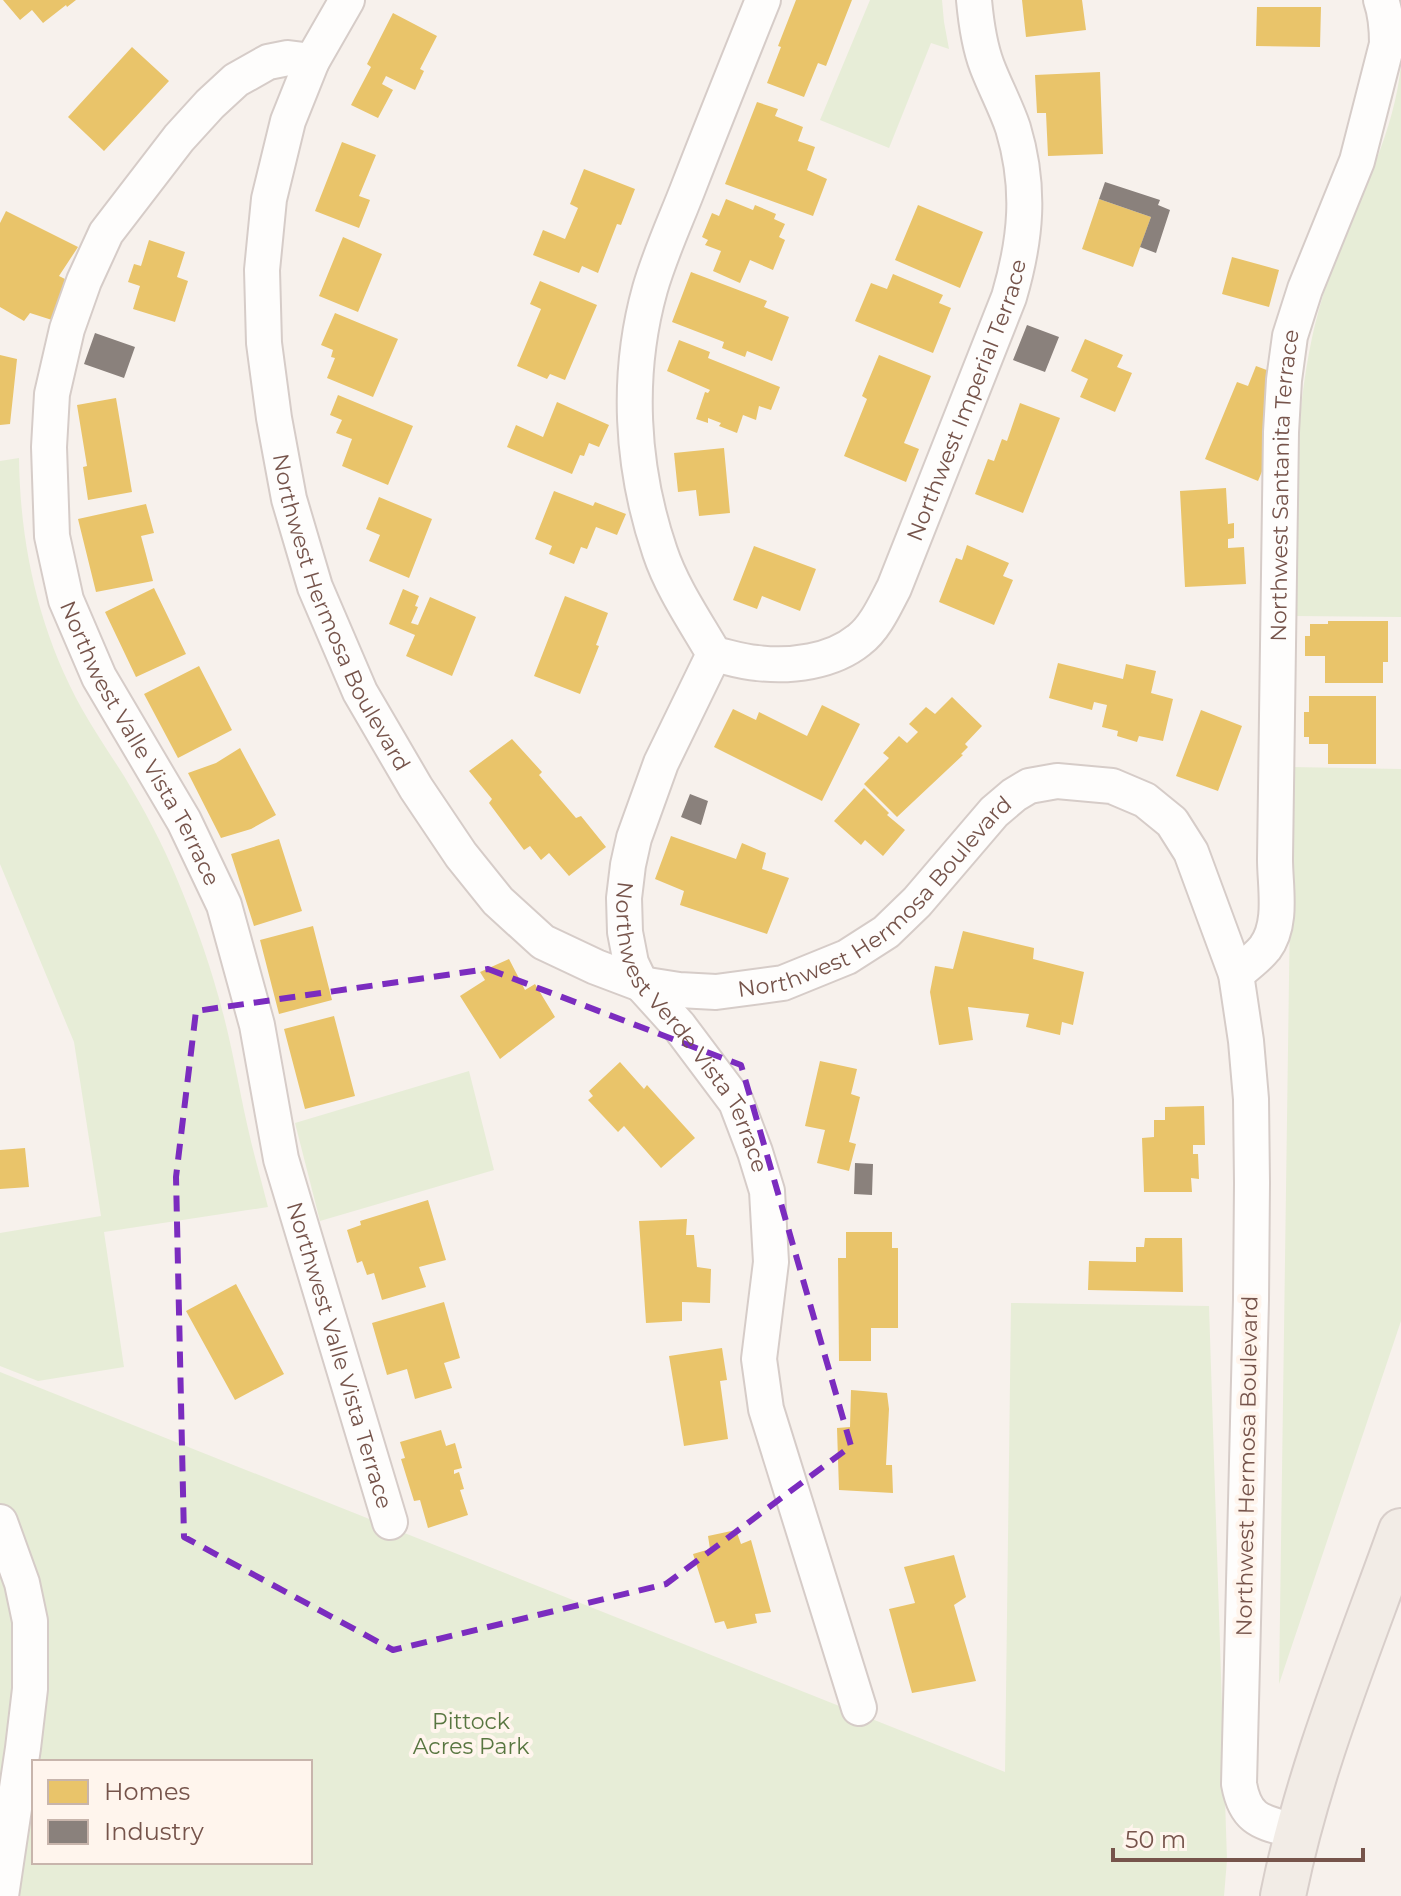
<svg xmlns="http://www.w3.org/2000/svg" width="1401" height="1896" font-family="Montserrat,sans-serif">
	<rect width="100%" height="100%" fill="#f7f1ec"/>
	<path fill="#e7edd7" fill-rule="evenodd" d="M 870,0 L 942,0 L 944,22 L 949,49 L 931,43 L 889,148 L 820,120 Z
		M 1401,64 L 1401,617 L 1295,616 C 1296,504 1291,390 1327,283 C 1351,210 1394,141 1401,64 Z
		M 19,458 C 20,545 39,632 82,709 C 95,732 110,754 124,776 C 144,809 162,843 177,879 C 196,924 212,970 224,1017 C 233,1052 239,1088 247,1124 C 253,1152 261,1179 268,1207 L 104,1232 L 124,1367 L 38,1381 L 0,1366 L 0,1233 L 101,1216 L 74,1042 L 0,864 L 0,461 Z
		M 1292,767 L 1401,769 L 1401,1321 L 1279,1684 Z
		M 469,1071 L 494,1170 L 320,1221 L 295,1123 Z
		M 1011,1303 L 1209,1306 L 1227,1860 L 1224,1896 L 0,1896 L 0,1372 L 1005,1772 ZM 34,1762 L 310,1762 L 310,1862 L 34,1862 Z"/>
	<path fill="#e9c46a" d="M 3,0 L 76,0 L 67,7 L 66,5 L 43,23 L 32,10 L 20,20 Z
		M 796,0 L 852,0 L 826,66 L 818,63 L 804,97 L 767,83 L 781,47 L 778,46 Z
		M 1022,0 L 1082,0 L 1086,30 L 1026,37 Z
		M 1257,7 L 1321,7 L 1320,47 L 1256,46 Z
		M 393,13 L 437,36 L 420,69 L 424,71 L 415,90 L 386,76 L 382,84 L 393,90 L 378,118 L 351,105 L 371,67 L 367,64 Z
		M 132,47 L 169,81 L 104,151 L 68,117 Z
		M 1100,72 L 1103,154 L 1048,156 L 1046,113 L 1037,113 L 1035,75 Z
		M 757,102 L 778,109 L 775,116 L 803,127 L 798,141 L 815,147 L 807,170 L 827,179 L 813,216 L 725,184 Z
		M 342,142 L 376,155 L 359,196 L 370,200 L 359,228 L 315,211 Z
		M 584,169 L 635,189 L 621,225 L 617,224 L 598,273 L 582,266 L 579,273 L 533,255 L 543,230 L 565,239 L 578,208 L 570,204 Z
		M 726,199 L 753,210 L 755,205 L 776,214 L 774,219 L 785,224 L 779,237 L 785,240 L 773,270 L 750,260 L 740,283 L 713,271 L 721,251 L 705,245 L 708,240 L 702,237 L 712,213 L 719,216 Z
		M 1099,199 L 1151,217 L 1133,267 L 1082,249 Z
		M 918,205 L 983,232 L 960,288 L 895,260 Z
		M 6,211 L 78,247 L 59,276 L 65,279 L 52,320 L 30,313 L 24,321 L 0,307 L 0,223 Z
		M 343,237 L 382,254 L 358,312 L 319,296 Z
		M 149,240 L 185,252 L 177,277 L 188,281 L 175,322 L 133,309 L 140,286 L 128,282 L 134,264 L 141,266 Z
		M 1232,257 L 1279,270 L 1269,307 L 1222,294 Z
		M 691,272 L 767,301 L 764,307 L 789,317 L 772,361 L 747,351 L 745,357 L 722,348 L 724,342 L 672,322 Z
		M 893,274 L 943,295 L 939,303 L 951,308 L 933,353 L 855,321 L 871,283 L 887,289 Z
		M 540,281 L 597,305 L 565,380 L 550,374 L 547,379 L 517,366 L 541,309 L 530,304 Z
		M 335,313 L 398,339 L 373,397 L 327,378 L 335,358 L 331,357 L 333,350 L 321,345 Z
		M 1085,339 L 1123,355 L 1117,367 L 1132,373 L 1115,412 L 1080,397 L 1088,379 L 1071,371 Z
		M 679,340 L 710,352 L 708,358 L 780,387 L 771,410 L 759,406 L 756,420 L 743,415 L 737,433 L 719,426 L 721,423 L 708,418 L 708,423 L 696,419 L 705,392 L 708,393 L 710,390 L 667,371 Z
		M 0,355 L 17,359 L 10,424 L 0,425 Z
		M 879,355 L 931,376 L 904,443 L 919,449 L 906,482 L 844,456 L 867,399 L 862,396 Z
		M 1256,366 L 1277,374 L 1267,471 L 1263,469 L 1258,481 L 1205,459 L 1237,382 L 1248,386 Z
		M 338,395 L 413,426 L 388,485 L 342,466 L 352,439 L 336,433 L 342,420 L 330,415 Z
		M 116,398 L 132,492 L 88,500 L 83,467 L 87,466 L 77,405 Z
		M 557,402 L 609,425 L 599,447 L 589,443 L 584,456 L 580,455 L 572,474 L 507,447 L 516,425 L 543,437 Z
		M 1020,403 L 1060,418 L 1023,513 L 975,494 L 988,459 L 994,461 L 1002,439 L 1007,441 Z
		M 724,448 L 730,513 L 699,516 L 696,490 L 678,492 L 674,453 Z
		M 1226,488 L 1228,524 L 1234,523 L 1234,538 L 1228,539 L 1228,548 L 1244,547 L 1246,584 L 1185,587 L 1180,491 Z
		M 554,491 L 593,506 L 595,502 L 626,514 L 617,535 L 596,527 L 587,549 L 581,547 L 574,564 L 549,554 L 552,546 L 535,539 Z
		M 379,497 L 432,519 L 409,578 L 369,561 L 380,535 L 366,529 Z
		M 146,504 L 154,533 L 141,536 L 153,581 L 96,592 L 78,519 Z
		M 967,545 L 1009,563 L 1003,576 L 1013,580 L 994,625 L 939,602 L 956,558 L 962,560 Z
		M 754,546 L 816,569 L 800,611 L 762,596 L 757,609 L 733,600 Z
		M 154,588 L 186,654 L 136,677 L 105,612 Z
		M 403,589 L 419,596 L 415,606 L 418,607 L 411,623 L 418,625 L 430,597 L 476,617 L 452,676 L 406,656 L 415,635 L 389,624 Z
		M 565,596 L 608,613 L 596,645 L 599,646 L 580,694 L 534,676 Z
		M 1328,621 L 1388,621 L 1388,662 L 1383,662 L 1383,683 L 1325,683 L 1325,656 L 1305,656 L 1305,636 L 1310,636 L 1310,624 L 1328,624 Z
		M 1058,663 L 1123,679 L 1126,664 L 1156,671 L 1151,693 L 1173,699 L 1163,741 L 1139,736 L 1137,742 L 1117,736 L 1118,731 L 1102,727 L 1107,705 L 1094,702 L 1092,710 L 1049,698 Z
		M 199,666 L 232,730 L 178,758 L 144,694 Z
		M 1309,696 L 1376,696 L 1376,764 L 1328,764 L 1328,744 L 1309,744 L 1309,737 L 1304,737 L 1304,712 L 1309,712 Z
		M 952,697 L 982,726 L 965,744 L 968,747 L 961,754 L 963,755 L 897,817 L 864,784 L 889,758 L 883,753 L 899,736 L 907,743 L 918,732 L 909,724 L 926,707 L 935,714 Z
		M 822,705 L 860,724 L 822,801 L 714,747 L 733,709 L 756,720 L 759,712 L 807,736 Z
		M 1201,710 L 1242,726 L 1218,791 L 1176,776 Z
		M 512,739 L 542,772 L 539,775 L 576,818 L 581,816 L 606,847 L 569,876 L 549,853 L 541,860 L 530,846 L 524,850 L 489,803 L 492,799 L 469,771 Z
		M 240,748 L 276,815 L 251,829 L 221,838 L 188,773 L 216,763 Z
		M 864,788 L 889,813 L 887,815 L 905,830 L 883,856 L 865,840 L 861,845 L 834,821 Z
		M 671,836 L 736,859 L 742,843 L 766,853 L 762,869 L 789,878 L 767,934 L 680,905 L 684,891 L 655,879 Z
		M 279,839 L 302,911 L 254,926 L 231,854 Z
		M 313,926 L 332,1000 L 279,1014 L 260,940 Z
		M 963,931 L 1034,948 L 1033,959 L 1084,972 L 1073,1025 L 1062,1022 L 1060,1035 L 1026,1027 L 1029,1014 L 968,1007 L 973,1040 L 939,1045 L 930,992 L 935,966 L 953,969 Z
		M 509,959 L 525,990 L 535,984 L 555,1017 L 500,1059 L 460,996 L 485,980 L 480,972 Z
		M 334,1016 L 355,1096 L 305,1109 L 284,1029 Z
		M 820,1061 L 857,1069 L 851,1094 L 860,1097 L 849,1142 L 856,1144 L 849,1171 L 817,1163 L 825,1130 L 805,1126 Z
		M 620,1062 L 644,1089 L 647,1085 L 695,1138 L 661,1168 L 624,1126 L 618,1132 L 588,1100 L 593,1096 L 589,1091 Z
		M 1204,1106 L 1205,1145 L 1193,1145 L 1193,1154 L 1198,1154 L 1199,1179 L 1191,1178 L 1192,1192 L 1144,1192 L 1142,1138 L 1154,1137 L 1154,1120 L 1165,1120 L 1165,1107 Z
		M 25,1148 L 29,1187 L 0,1189 L 0,1150 Z
		M 428,1200 L 446,1260 L 419,1267 L 426,1287 L 382,1300 L 374,1273 L 367,1275 L 362,1261 L 357,1263 L 347,1230 L 361,1225 L 360,1221 Z
		M 687,1219 L 686,1235 L 694,1235 L 697,1267 L 711,1269 L 710,1303 L 682,1302 L 682,1321 L 646,1323 L 639,1221 Z
		M 846,1232 L 892,1232 L 892,1248 L 898,1248 L 898,1328 L 871,1328 L 871,1361 L 839,1361 L 838,1258 L 846,1258 Z
		M 1145,1238 L 1182,1238 L 1183,1292 L 1088,1290 L 1089,1261 L 1136,1262 L 1136,1247 L 1144,1247 Z
		M 236,1284 L 284,1374 L 235,1400 L 186,1311 Z
		M 444,1302 L 460,1358 L 444,1363 L 452,1388 L 415,1399 L 407,1369 L 387,1375 L 372,1323 Z
		M 722,1348 L 727,1380 L 720,1381 L 728,1439 L 684,1446 L 669,1356 Z
		M 851,1390 L 887,1393 L 889,1409 L 886,1465 L 892,1465 L 893,1493 L 839,1490 L 837,1428 L 850,1427 Z
		M 441,1430 L 446,1446 L 455,1443 L 462,1468 L 454,1470 L 454,1474 L 459,1472 L 464,1489 L 460,1490 L 468,1515 L 428,1528 L 420,1500 L 414,1501 L 401,1459 L 405,1458 L 400,1442 Z
		M 736,1530 L 741,1544 L 751,1540 L 771,1612 L 755,1614 L 757,1623 L 727,1629 L 724,1621 L 715,1623 L 693,1554 L 710,1549 L 708,1536 Z
		M 954,1555 L 966,1597 L 954,1605 L 976,1681 L 912,1693 L 889,1609 L 915,1603 L 904,1567 Z"/>
	<path fill="#8a817c" d="M 1105,182 L 1160,200 L 1158,205 L 1170,210 L 1156,253 L 1140,247 L 1151,217 L 1099,199 Z
		M 1027,325 L 1059,337 L 1045,372 L 1013,360 Z
		M 95,333 L 135,347 L 124,378 L 84,364 Z
		M 690,794 L 708,801 L 701,825 L 681,817 Z
		M 855,1163 L 873,1164 L 872,1195 L 854,1194 Z"/>
	<g fill="none" stroke-linecap="round" stroke-linejoin="round">
		<defs>
			<g id="minor">
				<path id="s1" d="M 347,0 L 312,61 L 288,121 L 269,199 L 262,270 L 264,343 L 274,418 L 289,499 L 315,587 L 360,692 L 416,788 L 461,855 L 498,901 L 543,942 L 596,967 L 641,984 L 679,990 L 716,992 L 783,983 L 847,957 L 886,932 L 917,902 L 994,812 L 1014,795 L 1029,786 L 1057,781 L 1112,786 L 1145,800 L 1172,822 L 1191,852 L 1236,974 L 1246,1041 L 1251,1099 L 1252,1183 L 1251,1300 L 1239,1784 C 1246,1823 1264,1822 1298,1832"/>
				<path id="s2" d="M 763,0 C 738,62 713,124 689,186 C 676,220 660,254 650,289 C 626,375 631,467 660,552 C 672,588 695,621 714,654 L 661,763 L 634,838 L 628,865 L 624,898 L 625,932 L 631,963 L 641,984 L 679,1026 L 736,1102 L 755,1152 L 767,1191 L 771,1262 L 759,1359 L 766,1409 L 859,1708"/>
				<path id="s3" d="M 312,61 L 288,58 L 268,62 L 236,80 L 210,104 L 179,138 L 106,233 L 84,281 L 67,329 L 52,394 L 49,447 L 52,536 L 66,600 L 99,677 L 184,821 L 224,905 L 257,1025 L 281,1159 L 390,1522"/>
				<path id="s4" d="M 714,654 C 728,657 742,662 757,663 C 791,667 832,662 859,640 C 875,628 885,605 894,588 L 1009,297 C 1026,239 1031,188 1013,128 C 1006,107 995,87 987,66 C 979,45 976,22 974,0"/>
				<path id="s5" d="M 1236,974 C 1246,966 1257,958 1265,948 C 1283,924 1275,887 1275,859 L 1281,432 L 1284,380 L 1290,336 L 1305,289 L 1357,161 L 1387,44 C 1387,29 1386,14 1381,0"/>
				<path d="M 0,1522 L 22,1583 L 30,1621 L 30,1689 L 23,1748 L 1,1896"/>
			</g>
			<path id="primary" d="M 1283,1896 C 1308,1771 1358,1651 1401,1531"/>
		</defs>
		<use href="#minor" stroke="#d6ccc8" stroke-width="38"/>
		<use href="#primary" stroke="#d8ceca" stroke-width="48"/>
		<use href="#minor" stroke="#fefdfc" stroke-width="34"/>
		<use href="#primary" stroke="#f2ece6" stroke-width="44"/>
	</g>
	<path fill="none" stroke="#7b2cbf" stroke-width="6" stroke-dasharray="16 10" stroke-linejoin="round" d="M 488,969 L 741,1065 L 851,1446 L 666,1584 L 393,1650 L 184,1537 L 176,1177 L 196,1011 Z"/>
	<g text-anchor="middle" dominant-baseline="central" stroke-width="8" stroke-linejoin="round" paint-order="stroke">
		<g font-size="22" fill="#76544b" stroke="#fff5ed">
			<text stroke="none"><textPath href="#s4" startOffset="416">Northwest Imperial Terrace</textPath></text>
			<text stroke="none"><textPath href="#s5" startOffset="504">Northwest Santanita Terrace</textPath></text>
			<text stroke="none"><textPath href="#s1" startOffset="642">Northwest Hermosa Boulevard</textPath></text>
			<text stroke="none"><textPath href="#s3" startOffset="822">Northwest Valle Vista Terrace</textPath></text>
			<text stroke="none"><textPath href="#s1" startOffset="1410">Northwest Hermosa Boulevard</textPath></text>
			<text stroke="none"><textPath href="#s2" startOffset="1104">Northwest Verde Vista Terrace</textPath></text>
			<text stroke="none"><textPath href="#s3" startOffset="1470">Northwest Valle Vista Terrace</textPath></text>
			<text transform="translate(1247 1466) rotate(-89)">Northwest Hermosa Boulevard</text>
		</g>
		<g font-size="22" fill="#587640" stroke="#fff5ed">
			<text x="471" y="1721">Pittock<tspan x="471" dy="25">Acres Park</tspan></text>
		</g>
	</g>
	<rect x="32" y="1760" width="280" height="104" fill="#fff5ed" stroke="#c8b5ac" stroke-width="2"/>
	<rect x="48" y="1780" width="40" height="24" fill="#e9c46a" stroke="#c8b5ac" stroke-width="2"/>
	<text x="104" y="1800" font-size="24" fill="#76544b">Homes</text>
	<rect x="48" y="1820" width="40" height="24" fill="#8a817c" stroke="#c8b5ac" stroke-width="2"/>
	<text x="104" y="1840" font-size="24" fill="#76544b">Industry</text>
	<path d="M1113 1848v12h250v-12" fill="none" stroke="#76544b" stroke-width="4"/>
	<text x="1125" y="1848" font-size="24" fill="#76544b" stroke="#fff5ed" stroke-width="6" paint-order="stroke">50 m</text>
</svg>
